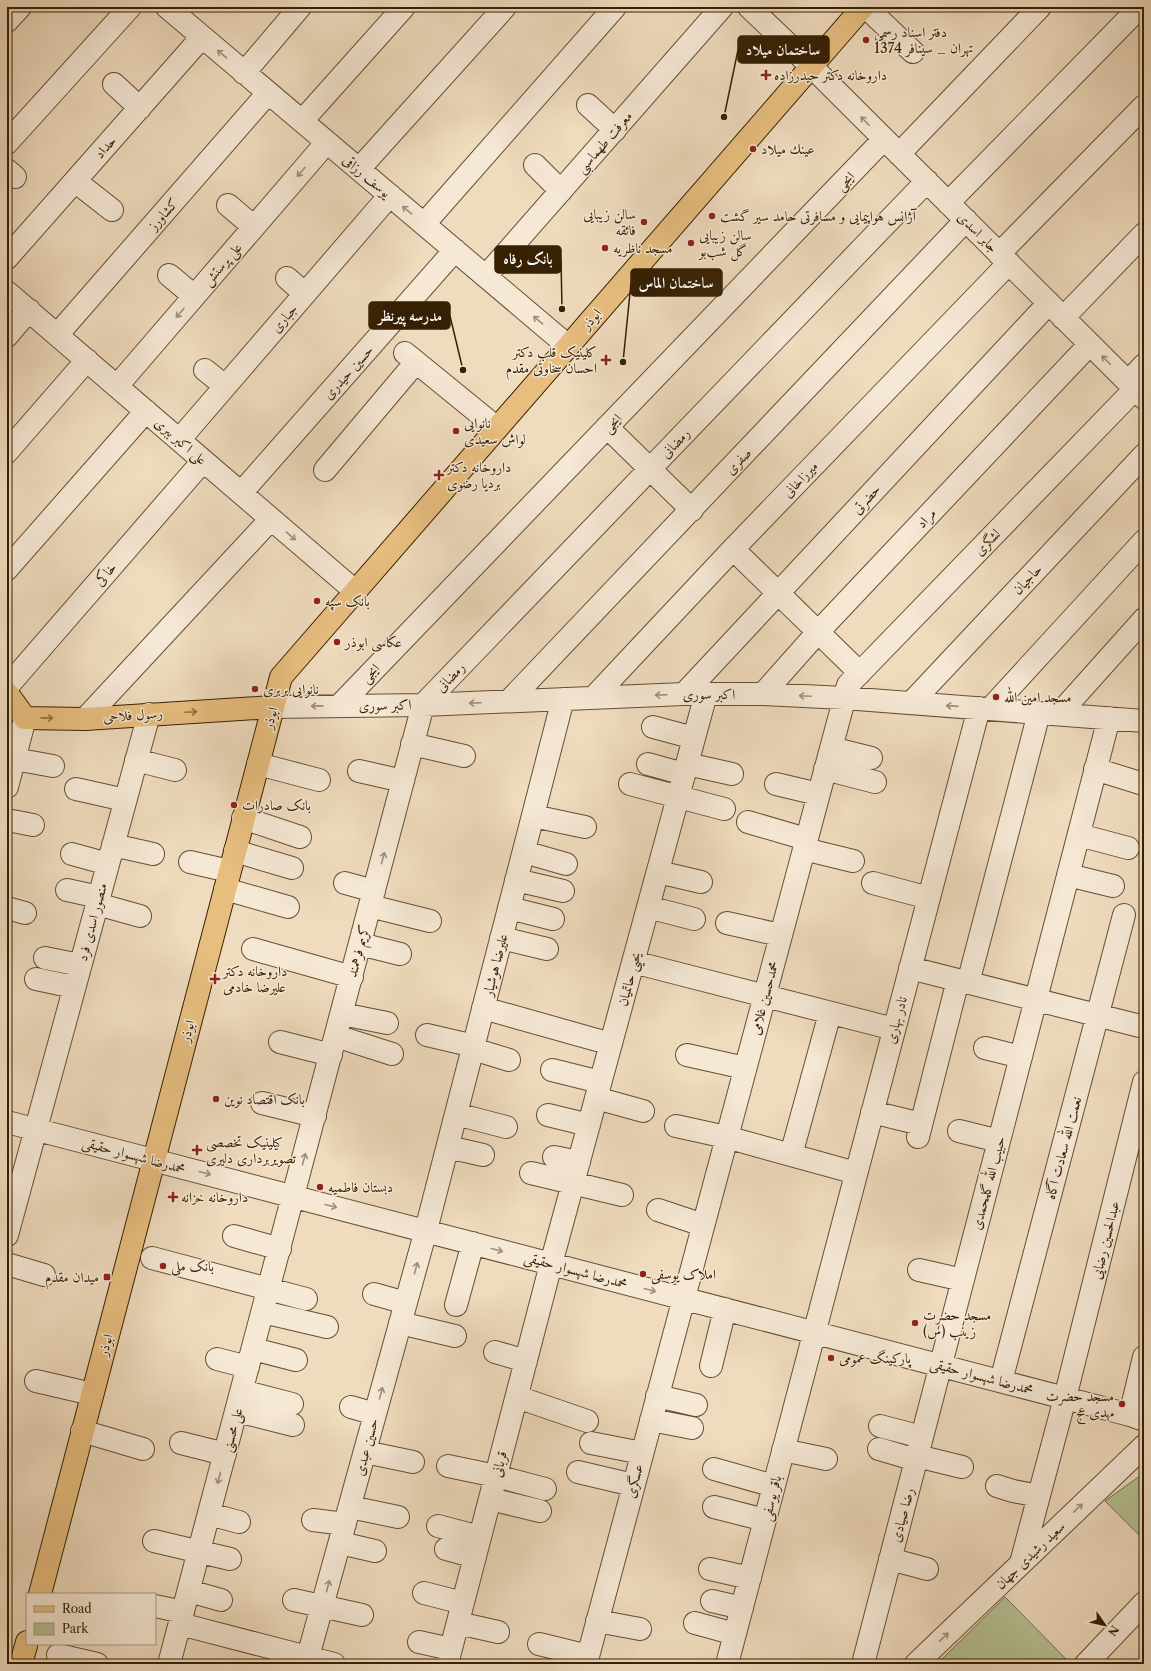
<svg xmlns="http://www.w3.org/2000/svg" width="1151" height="1671" font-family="'Libre Caslon Text',Amiri,serif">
	<rect width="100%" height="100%" fill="#efdbbe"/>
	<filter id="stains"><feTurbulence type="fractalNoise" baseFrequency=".005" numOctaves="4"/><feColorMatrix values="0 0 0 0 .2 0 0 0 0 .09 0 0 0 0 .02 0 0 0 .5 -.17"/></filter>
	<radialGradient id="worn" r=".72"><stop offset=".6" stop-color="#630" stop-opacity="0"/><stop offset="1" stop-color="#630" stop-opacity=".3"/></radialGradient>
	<path fill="#b6c194" stroke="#76704c" d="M 1144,1473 L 1144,1540 L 1105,1501 Z
		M 1005,1597 L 1071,1664 L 937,1664 Z"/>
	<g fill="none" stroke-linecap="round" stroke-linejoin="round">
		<defs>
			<path id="minor" d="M 167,7 L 568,346
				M 749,7 L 811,66 L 1144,398
				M 866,7 L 913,52
				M 7,21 L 20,7
				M 244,73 L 300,7
				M 114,84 L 140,108
				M 588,105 L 615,130
				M 302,121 L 404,7
				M 7,143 L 130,7
				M 899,154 L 1040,7
				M 535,165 L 561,191
				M 359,169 L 505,7
				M 7,170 L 15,177
				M 75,181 L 112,210
				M 948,203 L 1140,7
				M 228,205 L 254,227
				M 424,224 L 615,7
				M 999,254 L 1144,106
				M 7,258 L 202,37
				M 169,275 L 194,296
				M 486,276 L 722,7
				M 287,278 L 305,294
				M 7,292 L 355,591
				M 1063,318 L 1144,234
				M 57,335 L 268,93
				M 7,336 L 29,310
				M 405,353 L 497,428
				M 205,370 L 225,386
				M 1128,382 L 1144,365
				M 117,386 L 327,142
				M 607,427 L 692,510
				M 179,440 L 390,195
				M 7,452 L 87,360
				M 325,470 L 416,362
				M 241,493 L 455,250
				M 733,549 L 860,673
				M 7,569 L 146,411
				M 7,687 L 203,461
				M 684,694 L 1049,303
				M 763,694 L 818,632 L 1090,344
				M 594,697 L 733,549 L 1009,263
				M 509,701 L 966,220
				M 911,703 L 1144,455
				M 339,706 L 884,139
				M 272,707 L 423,705 L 684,694 L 763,694 L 844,698 L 1144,721
				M 990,709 L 1144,541
				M 1059,714 L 1144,619
				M 85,719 L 271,519
				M 653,727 L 694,738
				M 412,744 L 464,756
				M 831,748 L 871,758
				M 14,759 L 53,766
				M 136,760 L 175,770
				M 258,764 L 319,780
				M 648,764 L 684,774
				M 687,764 L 732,774
				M 825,769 L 875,782
				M 1095,769 L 1140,783
				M 359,771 L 403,781
				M 630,784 L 724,809
				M 776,784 L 818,794
				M 7,787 L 25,718
				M 76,789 L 125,800
				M 533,816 L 585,827
				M 243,818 L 300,837
				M 7,820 L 33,825
				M 748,822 L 806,839
				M 1079,835 L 1128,848
				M 113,845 L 153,854
				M 804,849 L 853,861
				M 235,851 L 292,868
				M 524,852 L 566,864
				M 72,854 L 108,864
				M 190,862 L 229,871
				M 658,872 L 701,882
				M 1068,875 L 1113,886
				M 516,880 L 563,891
				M 345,883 L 374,891
				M 873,883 L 929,898
				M 225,889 L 288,907
				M 67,890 L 99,897
				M 97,904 L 140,916
				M 370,906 L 430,921
				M 648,907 L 694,919
				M 7,908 L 25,913
				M 509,908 L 553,919
				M 727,923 L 780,935
				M 501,938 L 547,949
				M 360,944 L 400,954
				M 253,949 L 352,977
				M 45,958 L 80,965
				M 633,962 L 894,1029
				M 910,968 L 1144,1027
				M 36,979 L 74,987
				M 968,983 L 1039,713
				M 483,1008 L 611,1044
				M 342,1014 L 387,1023
				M 427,1035 L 474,1046
				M 336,1036 L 392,1054
				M 280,1042 L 331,1055
				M 985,1048 L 1021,1057
				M 473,1049 L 509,1060
				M 687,1055 L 745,1068
				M 552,1070 L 600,1082
				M 596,1098 L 643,1111
				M 262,1103 L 315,1116
				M 872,1112 L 921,1124
				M 456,1114 L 506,1127
				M 548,1115 L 589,1125
				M 7,1122 L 1130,1415 L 1144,1420
				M 676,1126 L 726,1137 L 856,1173
				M 959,1131 L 999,1141
				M 918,1137 L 958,980
				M 448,1147 L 483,1155
				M 791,1155 L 830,1013
				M 554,1157 L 579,1162
				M 531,1173 L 622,1195
				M 658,1210 L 703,1225
				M 7,1235 L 149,714
				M 234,1236 L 280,1249
				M 152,1258 L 306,1299
				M 7,1264 L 44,1275
				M 919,1270 L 963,1280
				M 374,1294 L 406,1303
				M 456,1305 L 473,1243
				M 263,1312 L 327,1327
				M 400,1323 L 455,1336
				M 253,1349 L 296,1360
				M 495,1352 L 526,1361
				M 217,1359 L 248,1367
				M 711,1366 L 725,1309
				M 36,1381 L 92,1394
				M 1001,1381 L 1124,915
				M 242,1391 L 292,1404
				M 657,1396 L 696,1405
				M 517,1397 L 587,1421
				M 351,1407 L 375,1414
				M 237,1411 L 293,1425
				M 1130,1415 L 1144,1357
				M 651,1420 L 692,1428
				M 880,1426 L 922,1437
				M 82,1431 L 143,1449
				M 181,1443 L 225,1454
				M 591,1443 L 642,1453
				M 879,1449 L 916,1460
				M 783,1450 L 826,1459
				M 365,1452 L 413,1462
				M 917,1456 L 962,1467
				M 448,1466 L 496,1476 L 545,1489
				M 714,1469 L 774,1486
				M 578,1472 L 633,1485
				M 997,1486 L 1013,1491 L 1039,1496
				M 490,1499 L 540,1511
				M 350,1507 L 398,1517
				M 714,1507 L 765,1520
				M 209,1514 L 239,1522
				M 313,1520 L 345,1524
				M 438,1526 L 480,1537
				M 154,1541 L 230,1559
				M 340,1543 L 375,1551
				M 446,1549 L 475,1557
				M 890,1559 L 927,1569
				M 1021,1563 L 1065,1398 L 1144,1082
				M 710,1569 L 750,1578
				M 189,1591 L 221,1600
				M 424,1593 L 463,1603
				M 294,1600 L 362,1615
				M 712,1601 L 742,1608
				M 155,1606 L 183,1612
				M 597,1621 L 640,1629
				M 458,1623 L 498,1632
				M 695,1623 L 735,1634
				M 180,1624 L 334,1664
				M 419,1642 L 451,1649
				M 539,1644 L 588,1656
				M 58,1655 L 97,1664
				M 169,1664 L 423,705 L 927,181
				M 306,1664 L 426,1230 L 563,699
				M 447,1664 L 551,1264 L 706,694
				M 586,1664 L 848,685 L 1135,389
				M 727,1664 L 979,708
				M 863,1664 L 1109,718
				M 916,1664 L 1144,1446
				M 1086,1664 L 1144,1603"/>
			<path id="major" d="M 7,693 L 25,718 L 85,719 L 272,707
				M 40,1594 L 281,677 L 863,7
				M 21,1664 L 27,1642"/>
		</defs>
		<use href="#minor" stroke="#644f32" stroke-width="24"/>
		<use href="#major" stroke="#362004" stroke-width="24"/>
		<use href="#minor" stroke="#f5e8d5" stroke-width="22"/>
		<use href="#major" stroke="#e8be7f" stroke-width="22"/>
	</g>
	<defs><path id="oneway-shaft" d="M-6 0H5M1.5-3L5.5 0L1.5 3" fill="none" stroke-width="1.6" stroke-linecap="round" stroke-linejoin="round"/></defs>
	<g stroke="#9f8e77">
		<use href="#oneway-shaft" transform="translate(222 54) rotate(-140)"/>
		<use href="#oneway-shaft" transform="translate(865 121) rotate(-135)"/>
		<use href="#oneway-shaft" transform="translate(301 172) rotate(131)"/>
		<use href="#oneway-shaft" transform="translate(407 210) rotate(-140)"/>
		<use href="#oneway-shaft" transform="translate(180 313) rotate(131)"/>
		<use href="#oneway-shaft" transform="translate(538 320) rotate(-140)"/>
		<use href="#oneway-shaft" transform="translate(1106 360) rotate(-135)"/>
		<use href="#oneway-shaft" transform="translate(291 536) rotate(41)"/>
		<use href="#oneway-shaft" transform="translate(661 695) rotate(178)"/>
		<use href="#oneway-shaft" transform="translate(805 696) rotate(-177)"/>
		<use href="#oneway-shaft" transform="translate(475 703) rotate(178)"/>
		<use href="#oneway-shaft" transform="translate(317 706) rotate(179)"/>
		<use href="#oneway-shaft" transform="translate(952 706) rotate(-176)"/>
		<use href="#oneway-shaft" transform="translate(383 858) rotate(-75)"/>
		<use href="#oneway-shaft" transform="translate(304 1159) rotate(-75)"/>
		<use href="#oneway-shaft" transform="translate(205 1173) rotate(15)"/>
		<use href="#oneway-shaft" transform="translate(331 1206) rotate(14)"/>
		<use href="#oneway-shaft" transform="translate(497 1250) rotate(15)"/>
		<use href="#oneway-shaft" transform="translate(416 1268) rotate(-75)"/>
		<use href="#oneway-shaft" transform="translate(650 1290) rotate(15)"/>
		<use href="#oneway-shaft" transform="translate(381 1393) rotate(-75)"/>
		<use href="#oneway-shaft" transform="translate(219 1478) rotate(105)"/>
		<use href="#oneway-shaft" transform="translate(1078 1508) rotate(-44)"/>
		<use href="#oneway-shaft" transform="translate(328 1586) rotate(-75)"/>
		<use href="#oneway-shaft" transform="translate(944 1637) rotate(-44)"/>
	</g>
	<g stroke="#8f6f42">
		<use href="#oneway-shaft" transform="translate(191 712) rotate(-3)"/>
		<use href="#oneway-shaft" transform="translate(47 718) rotate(1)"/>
	</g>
	<g fill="#8f2418" stroke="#f5e8d5" stroke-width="1.5">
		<circle cx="866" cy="40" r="4"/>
		<path d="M764 69h4v4h4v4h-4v4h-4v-4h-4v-4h4z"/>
		<circle cx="753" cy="149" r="4"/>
		<circle cx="712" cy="216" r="4"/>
		<circle cx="644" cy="222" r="4"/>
		<circle cx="691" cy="243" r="4"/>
		<circle cx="605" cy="248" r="4"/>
		<path d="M604 354h4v4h4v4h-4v4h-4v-4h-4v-4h4z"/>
		<circle cx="456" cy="431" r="4"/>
		<path d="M437 469h4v4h4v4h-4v4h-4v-4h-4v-4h4z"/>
		<circle cx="317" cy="601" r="4"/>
		<circle cx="337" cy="642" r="4"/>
		<circle cx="255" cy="689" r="4"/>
		<circle cx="996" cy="697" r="4"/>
		<circle cx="234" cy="805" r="4"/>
		<path d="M213 973h4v4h4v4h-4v4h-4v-4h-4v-4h4z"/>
		<circle cx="216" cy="1099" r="4"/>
		<path d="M195 1144h4v4h4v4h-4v4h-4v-4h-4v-4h4z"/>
		<circle cx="320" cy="1187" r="4"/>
		<path d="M171 1191h4v4h4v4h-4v4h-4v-4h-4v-4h4z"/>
		<circle cx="163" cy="1266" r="4"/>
		<circle cx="643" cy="1274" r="4"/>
		<rect x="103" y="1273" width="8" height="8" rx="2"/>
		<circle cx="915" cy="1323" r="4"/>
		<circle cx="831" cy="1358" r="4"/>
		<circle cx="1122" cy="1404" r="4"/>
	</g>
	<g text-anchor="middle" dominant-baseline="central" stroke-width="3" stroke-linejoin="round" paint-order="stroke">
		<g font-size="14" fill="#362004" stroke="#f5e8d5" text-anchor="start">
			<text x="874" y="32">دفتر اسناد رسمی<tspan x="874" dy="16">1374 تهران _ سینافر</tspan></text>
			<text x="774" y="75">داروخانه دکتر حیدرزاده</text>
			<text x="761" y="149">عينك ميلاد</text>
			<text x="636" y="214" text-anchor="end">سالن زیبایی<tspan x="636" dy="16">فائقه</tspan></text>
			<text x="720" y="216">آژانس هواپیمایی و مسافرتی حامد سیر گشت</text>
			<text x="699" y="235">سالن زیبایی<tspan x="699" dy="16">گل شب‌بو</tspan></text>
			<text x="613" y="248">مسجد ناظریه</text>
			<text x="597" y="352" text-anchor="end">کلینیک قلب دکتر<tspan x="597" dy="16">احسان سخاوتی مقدم</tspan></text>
			<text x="464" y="423">نانوایی<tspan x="464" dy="16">لواش سعیدی</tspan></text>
			<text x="447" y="467">داروخانه دکتر<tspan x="447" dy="16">بردیا رضوی</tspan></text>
			<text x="325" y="601">بانک سپه</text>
			<text x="345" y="642">عکاسی ابوذر</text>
			<text x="263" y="689">نانوایی بربری</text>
			<text x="1004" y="697">مسجد امین الله</text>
			<text x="242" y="805">بانک صادرات</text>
			<text x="223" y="971">داروخانه دکتر<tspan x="223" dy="16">علیرضا خادمی</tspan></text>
			<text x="224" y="1099">بانک اقتصاد نوین</text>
			<text x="206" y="1142">کیلینیک تخصصی<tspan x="206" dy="16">تصویربرداری دلیری</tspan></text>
			<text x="328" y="1187">دبستان فاطمیه</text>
			<text x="181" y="1197">داروخانه خزانه</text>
			<text x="171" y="1266">بانک ملی</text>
			<text x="651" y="1274">املاک یوسفی</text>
			<text x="99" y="1277" text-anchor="end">میدان مقدم</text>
			<text x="923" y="1315">مسجد حضرت<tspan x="923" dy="16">زینب (س)</tspan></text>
			<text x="839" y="1358">پارکینگ عمومی</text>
			<text x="1114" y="1396" text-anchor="end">مسجد حضرت<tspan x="1114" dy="16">مهدی عج</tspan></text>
		</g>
		<g font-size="14" fill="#362004" stroke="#f5e8d5">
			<text transform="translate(604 142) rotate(-49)">معرفت طهماسبی</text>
			<text transform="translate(105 147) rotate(-49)">حداد</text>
			<text transform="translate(367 176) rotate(40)">یوسف رزاقی</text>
			<text transform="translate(845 181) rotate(-46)">ایجی</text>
			<text transform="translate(163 214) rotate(-49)">کشاورز</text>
			<text transform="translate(978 232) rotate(45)">جابر اسدی</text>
			<text transform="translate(222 264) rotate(-49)">علی پرستش</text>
			<text transform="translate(284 318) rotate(-49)">جباری</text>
			<text transform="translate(591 319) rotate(-49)">ابوذر</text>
			<text transform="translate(348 372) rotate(-48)">حسین حیدری</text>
			<text transform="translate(612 423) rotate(-46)">ایجی</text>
			<text transform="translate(181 441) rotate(41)">علی اکبر ببری</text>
			<text transform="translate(675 443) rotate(-46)">رمضانی</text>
			<text transform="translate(738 461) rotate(-47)">صفری</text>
			<text transform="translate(800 479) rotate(-46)">میرزاخانی</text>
			<text transform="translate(866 499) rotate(-47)">حضرتی</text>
			<text transform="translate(926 518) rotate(-47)">مراد</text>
			<text transform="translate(987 542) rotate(-46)">لشگری</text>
			<text transform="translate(105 574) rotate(-49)">خاکی</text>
			<text transform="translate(1027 579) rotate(-47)">حاجیان</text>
			<text transform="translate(370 673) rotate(-46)">ایجی</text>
			<text transform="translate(450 677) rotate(-46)">رمضانی</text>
			<text x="709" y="694">اکبر سوری</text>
			<text transform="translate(385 705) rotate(-1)">اکبر سوری</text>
			<text transform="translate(133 715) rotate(-4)">رسول فلاحی</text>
			<text transform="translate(270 718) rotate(-75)">ابوذر</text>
			<text transform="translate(92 922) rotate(-75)">منصور اسدی فرد</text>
			<text transform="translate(358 951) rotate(-75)">کریم فرهمند</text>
			<text transform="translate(495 965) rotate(-76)">علیرضا هوشیار</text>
			<text transform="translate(629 979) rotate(-75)">یحیی حاتمیان</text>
			<text transform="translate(764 998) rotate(-75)">محمدحسین غلامی</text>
			<text transform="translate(896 1020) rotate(-75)">نادر بهاری</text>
			<text transform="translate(187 1031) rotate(-75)">ابوذر</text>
			<text transform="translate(1063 1148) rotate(-75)">نعمت الله سعادت آگاه</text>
			<text transform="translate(134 1155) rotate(15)">محمدرضا شهسوار حقیقی</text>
			<text transform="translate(988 1183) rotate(-75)">حبیب الله گلمحمدی</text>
			<text transform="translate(1105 1240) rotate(-76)">عبدالحسین رضایی</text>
			<text transform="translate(576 1270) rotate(15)">محمدرضا شهسوار حقیقی</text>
			<text transform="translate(105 1345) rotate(-75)">ابوذر</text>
			<text transform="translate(982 1376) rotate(15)">محمدرضا شهسوار حقیقی</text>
			<text transform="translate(232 1430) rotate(-75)">علی محسنی</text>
			<text transform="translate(366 1447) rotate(-75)">حسین عبدی</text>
			<text transform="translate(499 1464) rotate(-76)">قربانی</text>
			<text transform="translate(634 1481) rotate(-75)">عسگری</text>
			<text transform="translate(771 1498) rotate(-76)">باقر یوسفی</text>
			<text transform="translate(902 1515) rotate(-75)">رضا صیادی</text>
			<text transform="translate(1030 1555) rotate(-44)">سعید رشیدی جهان</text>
		</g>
	</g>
	<path fill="none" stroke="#362004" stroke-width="1.5" d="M724 117L738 50M562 309L561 259M623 362L631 283M463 370L450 316"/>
	<g fill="#362004" stroke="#f5e8d5" stroke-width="1.5">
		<circle cx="724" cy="117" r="4"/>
		<circle cx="562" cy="309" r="4"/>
		<circle cx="623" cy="362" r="4"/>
		<circle cx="463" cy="370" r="4"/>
	</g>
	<g fill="#362004" stroke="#362004" stroke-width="1.5">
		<rect x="738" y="36" width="91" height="27" rx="4"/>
		<rect x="495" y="246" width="66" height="27" rx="4"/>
		<rect x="631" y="269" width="91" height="27" rx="4"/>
		<rect x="369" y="302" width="81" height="27" rx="4"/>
	</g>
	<g font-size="15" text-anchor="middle" font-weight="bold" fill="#fff">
		<text x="783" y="55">ساختمان میلاد</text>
		<text x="528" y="264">بانک رفاه</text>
		<text x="676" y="288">ساختمان الماس</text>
		<text x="410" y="321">مدرسه پیرنظر</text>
	</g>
	<rect width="1151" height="1671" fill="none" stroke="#efdbbe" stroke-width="24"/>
	<rect x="8" y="8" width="1135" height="1655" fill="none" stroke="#362004" stroke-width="2"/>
	<rect x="12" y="12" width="1127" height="1647" fill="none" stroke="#362004"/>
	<rect x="26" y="1593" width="130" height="52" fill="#f5e8d5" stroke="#a99881"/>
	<rect x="34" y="1606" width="20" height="6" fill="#e8be7f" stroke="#a99881"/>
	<text x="62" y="1613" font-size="12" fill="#362004">Road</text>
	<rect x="34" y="1623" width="20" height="12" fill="#b6c194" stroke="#a99881"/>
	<text x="62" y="1633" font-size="12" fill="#362004">Park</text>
	<g transform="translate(1105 1625) rotate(124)" stroke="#f5e8d5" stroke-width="3" paint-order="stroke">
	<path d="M0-3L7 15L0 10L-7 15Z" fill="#362004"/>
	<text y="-6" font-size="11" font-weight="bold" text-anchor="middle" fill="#362004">N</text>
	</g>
	<rect width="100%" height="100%" filter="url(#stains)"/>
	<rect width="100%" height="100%" fill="url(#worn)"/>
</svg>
